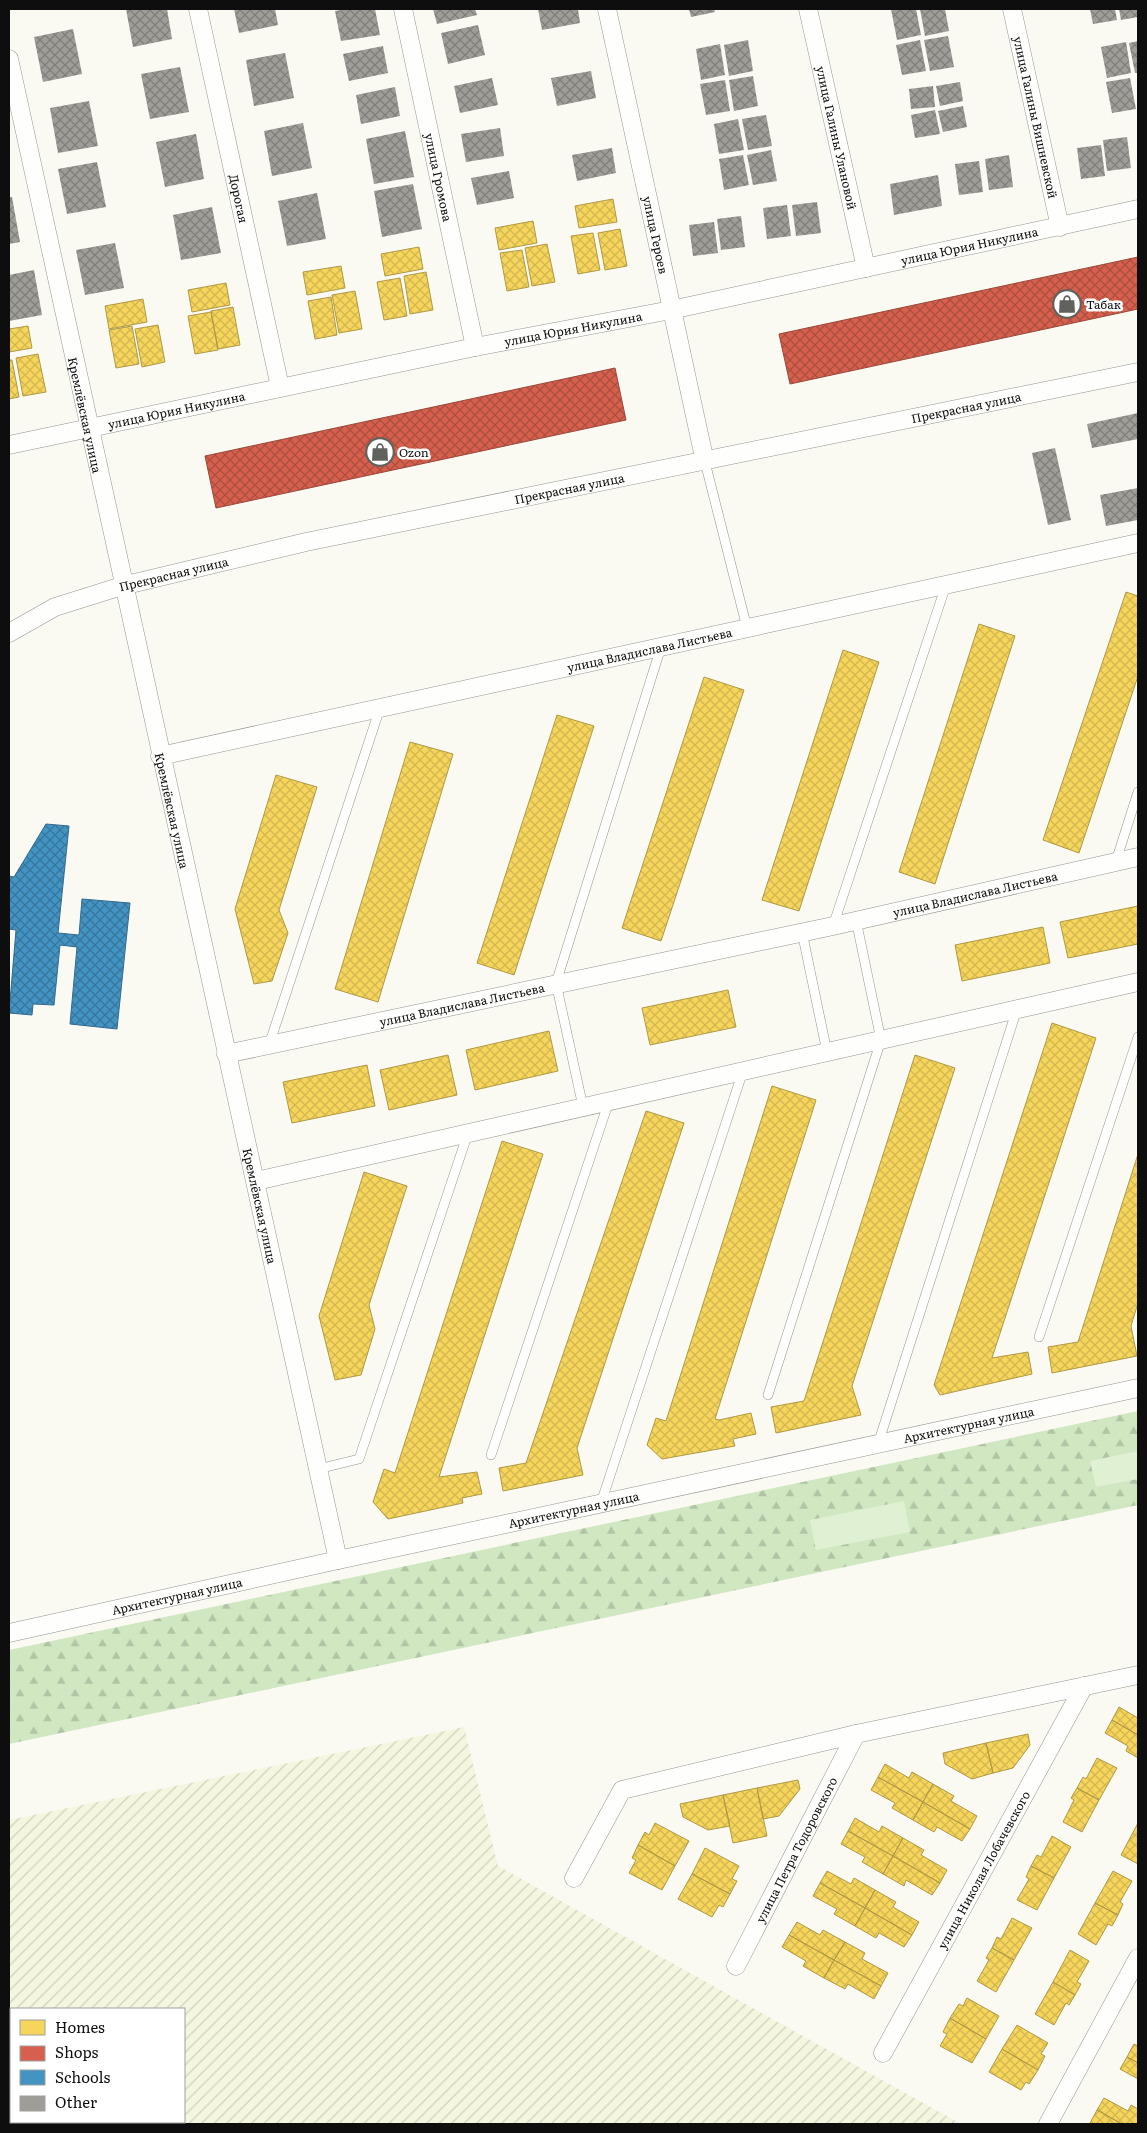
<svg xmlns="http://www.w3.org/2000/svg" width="1147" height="2133" font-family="Literata,serif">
	<defs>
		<pattern id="farmland-furrows" width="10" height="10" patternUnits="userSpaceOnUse" patternTransform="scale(1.25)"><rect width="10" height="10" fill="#f5f6df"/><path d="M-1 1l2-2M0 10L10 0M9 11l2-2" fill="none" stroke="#d1d2be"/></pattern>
		<pattern id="forest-firs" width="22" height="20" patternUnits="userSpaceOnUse" patternTransform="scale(1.25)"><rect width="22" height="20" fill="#d0e7c2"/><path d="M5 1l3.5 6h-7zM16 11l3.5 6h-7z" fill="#b1c5a6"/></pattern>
		<pattern id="homes-cross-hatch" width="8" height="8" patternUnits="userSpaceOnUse" patternTransform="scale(1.25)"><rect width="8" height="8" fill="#f6d55c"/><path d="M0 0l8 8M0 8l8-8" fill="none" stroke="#d2b64f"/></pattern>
		<pattern id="shops-cross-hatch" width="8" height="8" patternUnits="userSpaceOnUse" patternTransform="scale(1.25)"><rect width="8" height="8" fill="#d6604d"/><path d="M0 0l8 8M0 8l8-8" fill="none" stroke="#ac4e3e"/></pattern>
		<pattern id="schools-cross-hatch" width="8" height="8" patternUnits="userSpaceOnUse" patternTransform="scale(1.25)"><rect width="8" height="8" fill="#4393c3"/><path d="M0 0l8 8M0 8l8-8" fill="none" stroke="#36769d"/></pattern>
		<pattern id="building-cross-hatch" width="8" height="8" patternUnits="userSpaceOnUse" patternTransform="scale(1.25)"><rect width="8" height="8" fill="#9e9d98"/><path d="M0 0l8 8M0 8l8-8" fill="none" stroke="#7f7e7a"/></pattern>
	</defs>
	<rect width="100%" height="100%" fill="#fafaf2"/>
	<path fill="url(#farmland-furrows)" fill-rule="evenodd" d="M 464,1727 L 498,1866 L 961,2124 L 9,2124 L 9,1820 ZM 11,2009 L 184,2009 L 184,2122 L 11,2122 Z"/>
	<path fill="url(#forest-firs)" d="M 1138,1411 L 1138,1505 L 9,1744 L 9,1650 Z"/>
	<path fill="#e0f0d3" d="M 1138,1451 L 1138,1479 L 1096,1487 L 1090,1461 Z
		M 904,1501 L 910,1532 L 816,1550 L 810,1520 Z"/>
	<path fill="url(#homes-cross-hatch)" stroke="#b09945" d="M 613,199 L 617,222 L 579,228 L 575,206 Z
		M 533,221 L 537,243 L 499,250 L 495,228 Z
		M 620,229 L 627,266 L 605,270 L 598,233 Z
		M 593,233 L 600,270 L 578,274 L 571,236 Z
		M 547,244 L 555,282 L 532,286 L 525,248 Z
		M 419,247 L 423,269 L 385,276 L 381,254 Z
		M 522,250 L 529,287 L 507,291 L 500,253 Z
		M 341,266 L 345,288 L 307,295 L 303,272 Z
		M 426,272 L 433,310 L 410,314 L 404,276 Z
		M 400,278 L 407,316 L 384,320 L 377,282 Z
		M 226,283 L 230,305 L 192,312 L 188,290 Z
		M 355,291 L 362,329 L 339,333 L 332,295 Z
		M 331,297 L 337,335 L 315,339 L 308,301 Z
		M 143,299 L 147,322 L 109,329 L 105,306 Z
		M 233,307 L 240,345 L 218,349 L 211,311 Z
		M 211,312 L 218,350 L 195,354 L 188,316 Z
		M 158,325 L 165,362 L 142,367 L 135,329 Z
		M 28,326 L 32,348 L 9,352 L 9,329 Z
		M 132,326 L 139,364 L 116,368 L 109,330 Z
		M 38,354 L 46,392 L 23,396 L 16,358 Z
		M 9,360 L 12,360 L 19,397 L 9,399 Z
		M 1126,592 L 1138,596 L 1138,676 L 1079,853 L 1043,840 Z
		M 979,624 L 1015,636 L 935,884 L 899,872 Z
		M 843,650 L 879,662 L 799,911 L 762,900 Z
		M 704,677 L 744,690 L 661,941 L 622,928 Z
		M 557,715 L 594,726 L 514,975 L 477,963 Z
		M 410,742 L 453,754 L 378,1002 L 335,989 Z
		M 276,775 L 317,787 L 279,910 L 288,933 L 272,981 L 254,984 L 235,909 Z
		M 1138,906 L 1138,944 L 1068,958 L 1060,922 Z
		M 1043,927 L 1050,963 L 962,981 L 955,945 Z
		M 728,990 L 736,1027 L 650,1045 L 642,1008 Z
		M 1052,1023 L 1096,1038 L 992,1358 L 1028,1352 L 1032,1374 L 940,1395 L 934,1385 Z
		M 549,1031 L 558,1071 L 475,1090 L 466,1050 Z
		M 448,1055 L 457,1095 L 389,1110 L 380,1070 Z
		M 915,1055 L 955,1068 L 852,1386 L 861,1415 L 776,1433 L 771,1407 L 804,1401 Z
		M 367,1065 L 375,1106 L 292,1123 L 283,1082 Z
		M 772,1086 L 816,1100 L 715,1419 L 719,1420 L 751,1413 L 756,1434 L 733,1439 L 735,1446 L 662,1459 L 647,1445 L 656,1418 L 666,1421 Z
		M 646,1111 L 684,1123 L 577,1448 L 583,1475 L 503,1491 L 499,1468 L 526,1463 Z
		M 502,1141 L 543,1154 L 439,1477 L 477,1472 L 482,1494 L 462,1498 L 463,1503 L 388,1519 L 373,1502 L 384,1469 L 395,1473 Z
		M 1138,1154 L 1138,1303 L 1131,1326 L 1137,1356 L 1052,1373 L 1048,1347 L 1078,1342 Z
		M 364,1172 L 407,1186 L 369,1305 L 375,1329 L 361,1375 L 335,1380 L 319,1316 Z
		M 1119,1707 L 1138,1718 L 1138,1735 L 1112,1720 Z
		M 1112,1720 L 1138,1735 L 1138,1758 L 1126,1751 L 1128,1746 L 1105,1733 Z
		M 1028,1734 L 1030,1745 L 1013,1768 L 993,1773 L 986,1743 Z
		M 986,1743 L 993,1773 L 972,1779 L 945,1764 L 943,1753 Z
		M 1097,1758 L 1117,1768 L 1099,1800 L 1077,1788 L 1083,1777 L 1086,1779 Z
		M 885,1764 L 909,1778 L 912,1772 L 933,1784 L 923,1802 L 878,1777 Z
		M 878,1777 L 923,1802 L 913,1820 L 892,1808 L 895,1803 L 871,1790 Z
		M 798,1780 L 800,1789 L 779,1816 L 763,1819 L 757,1788 Z
		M 933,1784 L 954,1796 L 951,1801 L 977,1816 L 970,1829 L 923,1802 Z
		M 757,1788 L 767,1836 L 733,1843 L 723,1795 Z
		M 1077,1788 L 1099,1800 L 1082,1832 L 1063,1822 L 1074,1800 L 1071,1798 Z
		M 723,1795 L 730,1826 L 708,1830 L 683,1817 L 680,1804 Z
		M 923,1802 L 970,1829 L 962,1841 L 937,1827 L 934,1832 L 913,1820 Z
		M 855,1818 L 879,1832 L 882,1826 L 903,1838 L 893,1856 L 848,1831 Z
		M 655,1823 L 689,1841 L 675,1866 L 638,1845 L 645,1832 L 649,1835 Z
		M 1138,1823 L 1138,1864 L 1121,1855 Z
		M 848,1831 L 893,1856 L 883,1874 L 862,1862 L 865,1857 L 841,1844 Z
		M 1052,1836 L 1071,1847 L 1054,1878 L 1031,1866 L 1037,1855 L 1041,1857 Z
		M 903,1838 L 924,1850 L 921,1855 L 947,1870 L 940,1883 L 893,1856 Z
		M 638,1845 L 675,1866 L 662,1890 L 629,1873 L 636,1860 L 632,1858 Z
		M 705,1848 L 739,1866 L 732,1879 L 737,1881 L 730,1894 L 692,1874 Z
		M 893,1856 L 940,1883 L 932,1895 L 906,1880 L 904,1886 L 883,1874 Z
		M 1031,1866 L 1054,1878 L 1037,1910 L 1017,1900 L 1029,1879 L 1026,1877 Z
		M 827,1871 L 851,1884 L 854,1878 L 875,1890 L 865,1908 L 820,1883 Z
		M 1113,1871 L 1132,1881 L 1120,1902 L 1123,1904 L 1118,1915 L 1095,1903 Z
		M 692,1874 L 730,1894 L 723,1907 L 719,1905 L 712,1917 L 678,1899 Z
		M 820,1883 L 865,1908 L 855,1926 L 834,1914 L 837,1909 L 813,1896 Z
		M 875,1890 L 896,1902 L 893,1907 L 919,1922 L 912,1935 L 865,1908 Z
		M 1095,1903 L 1118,1915 L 1112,1926 L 1108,1924 L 1096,1945 L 1078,1934 Z
		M 865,1908 L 912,1935 L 904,1947 L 879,1933 L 876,1938 L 855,1926 Z
		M 1012,1918 L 1032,1928 L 1014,1960 L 992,1948 L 997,1937 L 1001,1939 Z
		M 797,1922 L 820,1935 L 823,1930 L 845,1942 L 834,1960 L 789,1935 Z
		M 789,1935 L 834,1960 L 824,1978 L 803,1966 L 806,1961 L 782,1947 Z
		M 845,1942 L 865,1953 L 862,1959 L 888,1973 L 881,1986 L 834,1960 Z
		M 992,1948 L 1014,1960 L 996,1992 L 977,1981 L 989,1960 L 986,1958 Z
		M 1070,1950 L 1089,1961 L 1077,1982 L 1081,1984 L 1075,1995 L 1053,1982 Z
		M 834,1960 L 881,1986 L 874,1999 L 848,1984 L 845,1989 L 824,1978 Z
		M 1053,1982 L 1075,1995 L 1069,2005 L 1066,2003 L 1054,2025 L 1035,2014 Z
		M 967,1998 L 999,2016 L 986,2039 L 950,2018 L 959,2004 L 963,2006 Z
		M 950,2018 L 986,2039 L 972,2063 L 940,2046 L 947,2034 L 943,2032 Z
		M 1017,2025 L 1048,2043 L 1041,2054 L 1045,2056 L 1038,2070 L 1002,2049 Z
		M 1134,2044 L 1138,2046 L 1138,2063 L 1127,2057 Z
		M 1002,2049 L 1038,2070 L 1029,2084 L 1026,2082 L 1021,2090 L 989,2072 Z
		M 1127,2057 L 1138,2063 L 1138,2079 L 1120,2069 Z
		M 1104,2098 L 1128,2111 L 1131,2105 L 1138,2109 L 1138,2124 L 1122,2124 L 1097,2110 Z
		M 1097,2110 L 1122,2124 L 1092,2124 L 1090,2123 Z"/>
	<path fill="url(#shops-cross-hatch)" stroke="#9a473a" d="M 1138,257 L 1138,309 L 790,384 L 779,334 Z
		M 615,368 L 626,420 L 216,508 L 205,456 Z"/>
	<path fill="url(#schools-cross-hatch)" stroke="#336b8d" d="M 46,824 L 69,826 L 58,933 L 79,935 L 82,899 L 130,903 L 117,1029 L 70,1024 L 77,947 L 60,945 L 54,1005 L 33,1004 L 32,1015 L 9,1013 L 16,930 L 9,929 L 9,876 L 14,877 Z"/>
	<path fill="url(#building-cross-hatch)" d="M 126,9 L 167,9 L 172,39 L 133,47 Z
		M 234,9 L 275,9 L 278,25 L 239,33 Z
		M 347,9 L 375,9 L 380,35 L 341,41 L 335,11 Z
		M 433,9 L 475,9 L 477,15 L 437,24 Z
		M 538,9 L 578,9 L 580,23 L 542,30 Z
		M 689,9 L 714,9 L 715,12 L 691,17 Z
		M 891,9 L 916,9 L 921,35 L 897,40 Z
		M 920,9 L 945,9 L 949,31 L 925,36 Z
		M 1090,9 L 1115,9 L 1117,20 L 1093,24 Z
		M 1119,9 L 1138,9 L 1138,17 L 1121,20 Z
		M 478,25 L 485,55 L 448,64 L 441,33 Z
		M 73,29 L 82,74 L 43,82 L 34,37 Z
		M 948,36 L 954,67 L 930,71 L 924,40 Z
		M 748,40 L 753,71 L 729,76 L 724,45 Z
		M 920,40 L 926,71 L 902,75 L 896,45 Z
		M 1138,41 L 1138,73 L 1135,73 L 1129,43 Z
		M 1126,42 L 1131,73 L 1107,78 L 1101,47 Z
		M 720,44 L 725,75 L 701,80 L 696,49 Z
		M 383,46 L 388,73 L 349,81 L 343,54 Z
		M 285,53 L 294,98 L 254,106 L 246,60 Z
		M 180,67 L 189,112 L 150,119 L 141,74 Z
		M 591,71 L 596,98 L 557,106 L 551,78 Z
		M 753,76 L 758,106 L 734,111 L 729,80 Z
		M 492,78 L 498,105 L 460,113 L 454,86 Z
		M 1130,78 L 1136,109 L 1112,113 L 1106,82 Z
		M 725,80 L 730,111 L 706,115 L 700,84 Z
		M 960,82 L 963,101 L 940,106 L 936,86 Z
		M 933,86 L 935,107 L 911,109 L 909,89 Z
		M 395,87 L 400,116 L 361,124 L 356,95 Z
		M 89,101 L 98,146 L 58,153 L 50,108 Z
		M 963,106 L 967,127 L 943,132 L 938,111 Z
		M 935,110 L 940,134 L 915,138 L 911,115 Z
		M 766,115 L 772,146 L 748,150 L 742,119 Z
		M 738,119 L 744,150 L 719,154 L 714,124 Z
		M 303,123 L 312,168 L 272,176 L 264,131 Z
		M 500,128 L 504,156 L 466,162 L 461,134 Z
		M 405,131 L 414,177 L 374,184 L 366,139 Z
		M 196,134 L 204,179 L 165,187 L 156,142 Z
		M 1127,137 L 1131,168 L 1107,171 L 1103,140 Z
		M 1101,145 L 1105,176 L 1081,179 L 1077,148 Z
		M 612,148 L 616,173 L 577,181 L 572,155 Z
		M 771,150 L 777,181 L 753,185 L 747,155 Z
		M 743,155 L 749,185 L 724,190 L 719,159 Z
		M 1009,155 L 1013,187 L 989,190 L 985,159 Z
		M 979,161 L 983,192 L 959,195 L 955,164 Z
		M 97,162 L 106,207 L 67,214 L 58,169 Z
		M 509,171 L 514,198 L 477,205 L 471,178 Z
		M 938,175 L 942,206 L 894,215 L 890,184 Z
		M 413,184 L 422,229 L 382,237 L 374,191 Z
		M 317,193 L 326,239 L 287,246 L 278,201 Z
		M 9,197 L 12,197 L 20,242 L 9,244 Z
		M 817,202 L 821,233 L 796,236 L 792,205 Z
		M 787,205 L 791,236 L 767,239 L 763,208 Z
		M 212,207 L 221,253 L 181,260 L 173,215 Z
		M 741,216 L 745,247 L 721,250 L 717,219 Z
		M 714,222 L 718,253 L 693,256 L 689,225 Z
		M 115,243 L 124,288 L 85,295 L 76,250 Z
		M 34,270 L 42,315 L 9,321 L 9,275 Z
		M 1138,413 L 1138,439 L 1092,448 L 1087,424 Z
		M 1055,448 L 1071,520 L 1048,525 L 1032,453 Z
		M 1138,488 L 1138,520 L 1106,526 L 1100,495 Z"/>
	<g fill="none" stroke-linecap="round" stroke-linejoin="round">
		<defs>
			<path id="lane" d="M 705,462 L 747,628
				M 1116,861 L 1138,792
				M 833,926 L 946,585
				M 802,932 L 827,1052
				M 269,1045 L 380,708
				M 583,1107 L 556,983 L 661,647
				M 1039,1337 L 1138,1037
				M 768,1395 L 881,1040 L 856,920
				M 878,1444 L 1017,1009
				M 491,1455 L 609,1101
				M 318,1469 L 359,1459 L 468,1133
				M 601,1503 L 743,1071"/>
			<g id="street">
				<path id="s1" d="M 198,9 L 280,387"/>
				<path id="s2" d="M 403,9 L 475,347"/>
				<path id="s3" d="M 607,9 L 705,462"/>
				<path id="s4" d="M 808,9 L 866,268"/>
				<path id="s5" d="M 1012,9 L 1060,227"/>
				<path id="s6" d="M 9,59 C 114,560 229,1059 338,1560"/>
				<path id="s7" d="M 9,445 L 475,347 L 671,310 L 1138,209"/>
				<path id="s8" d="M 9,633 L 55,607 L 122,586 L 306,542 L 1138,372"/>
				<path id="s9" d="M 160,756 L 1138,543"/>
				<path id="s10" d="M 226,1054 L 833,926 L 1138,857"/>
				<path d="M 256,1181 L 1138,982"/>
				<path id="s11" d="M 9,1633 L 338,1560 L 1138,1388"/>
				<path d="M 574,1878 L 622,1790 L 856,1734 L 1138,1675"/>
				<path id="s12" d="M 736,1966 L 856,1734"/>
				<path id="s13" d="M 883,2053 L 1084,1686"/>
				<path d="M 1048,2124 L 1138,1958"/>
			</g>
		</defs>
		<use href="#lane" stroke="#949491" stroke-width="10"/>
		<use href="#street" stroke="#949491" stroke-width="19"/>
		<use href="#lane" stroke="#fefefd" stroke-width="9"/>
		<use href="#street" stroke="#fefefd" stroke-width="18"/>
	</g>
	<defs>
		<symbol id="shop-ring" viewBox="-11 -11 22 22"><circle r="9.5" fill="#fff" stroke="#61615e" stroke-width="1.5"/><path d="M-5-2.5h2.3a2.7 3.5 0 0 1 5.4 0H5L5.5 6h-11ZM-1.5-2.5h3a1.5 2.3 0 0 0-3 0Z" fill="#61615e"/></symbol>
	</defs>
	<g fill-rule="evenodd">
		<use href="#shop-ring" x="1051" y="288" width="32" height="32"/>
		<use href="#shop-ring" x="364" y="436" width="32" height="32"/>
	</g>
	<g text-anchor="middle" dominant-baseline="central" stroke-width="5" stroke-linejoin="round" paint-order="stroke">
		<g font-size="12" fill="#0e0e0e" stroke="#fff">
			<text stroke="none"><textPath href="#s5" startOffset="111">улица Галины Вишневской</textPath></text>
			<text stroke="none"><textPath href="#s4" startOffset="132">улица Галины Улановой</textPath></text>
			<text stroke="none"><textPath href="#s2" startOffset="172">улица Громова</textPath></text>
			<text stroke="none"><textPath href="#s1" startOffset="194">Дорогая</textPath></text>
			<text stroke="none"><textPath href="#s3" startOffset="231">улица Героев</textPath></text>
			<text stroke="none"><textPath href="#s7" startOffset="981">улица Юрия Никулина</textPath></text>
			<text stroke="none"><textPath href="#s7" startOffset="576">улица Юрия Никулина</textPath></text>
			<text stroke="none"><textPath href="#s8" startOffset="986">Прекрасная улица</textPath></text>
			<text stroke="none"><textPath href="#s7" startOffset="171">улица Юрия Никулина</textPath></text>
			<text stroke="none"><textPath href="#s6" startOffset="364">Кремлёвская улица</textPath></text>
			<text stroke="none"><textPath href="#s8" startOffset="581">Прекрасная улица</textPath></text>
			<text stroke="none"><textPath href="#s8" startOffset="176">Прекрасная улица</textPath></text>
			<text stroke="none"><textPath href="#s9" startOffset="501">улица Владислава Листьева</textPath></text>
			<text stroke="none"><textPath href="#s6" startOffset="769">Кремлёвская улица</textPath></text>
			<text stroke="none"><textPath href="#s10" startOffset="766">улица Владислава Листьева</textPath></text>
			<text stroke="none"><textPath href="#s10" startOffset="241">улица Владислава Листьева</textPath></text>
			<text stroke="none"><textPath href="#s6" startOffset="1174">Кремлёвская улица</textPath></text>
			<text stroke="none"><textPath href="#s11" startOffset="982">Архитектурная улица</textPath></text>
			<text stroke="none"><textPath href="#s11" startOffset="578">Архитектурная улица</textPath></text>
			<text stroke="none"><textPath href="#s11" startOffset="172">Архитектурная улица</textPath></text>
			<text stroke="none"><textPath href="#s12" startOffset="131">улица Петра Тодоровского</textPath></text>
			<text stroke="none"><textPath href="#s13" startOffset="209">улица Николая Лобачевского</textPath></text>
		</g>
		<g font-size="12" fill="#0e0e0e" stroke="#fff" text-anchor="start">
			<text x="1086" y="304">Табак</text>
			<text x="399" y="452">Ozon</text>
		</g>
	</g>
	<rect width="1147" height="2133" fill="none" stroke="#0e0e0e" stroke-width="20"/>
	<rect x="10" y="2008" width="175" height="115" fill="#ffffff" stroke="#9f9f9f"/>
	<rect x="20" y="2020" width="25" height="15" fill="#f6d55c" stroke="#9f9f9f"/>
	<text x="55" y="2033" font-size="15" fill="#0e0e0e">Homes</text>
	<rect x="20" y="2046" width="25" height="15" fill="#d6604d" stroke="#9f9f9f"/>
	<text x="55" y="2058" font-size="15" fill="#0e0e0e">Shops</text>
	<rect x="20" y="2070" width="25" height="15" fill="#4393c3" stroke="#9f9f9f"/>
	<text x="55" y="2083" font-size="15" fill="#0e0e0e">Schools</text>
	<rect x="20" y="2096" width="25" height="15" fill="#9e9d98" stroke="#9f9f9f"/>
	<text x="55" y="2108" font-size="15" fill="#0e0e0e">Other</text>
</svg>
